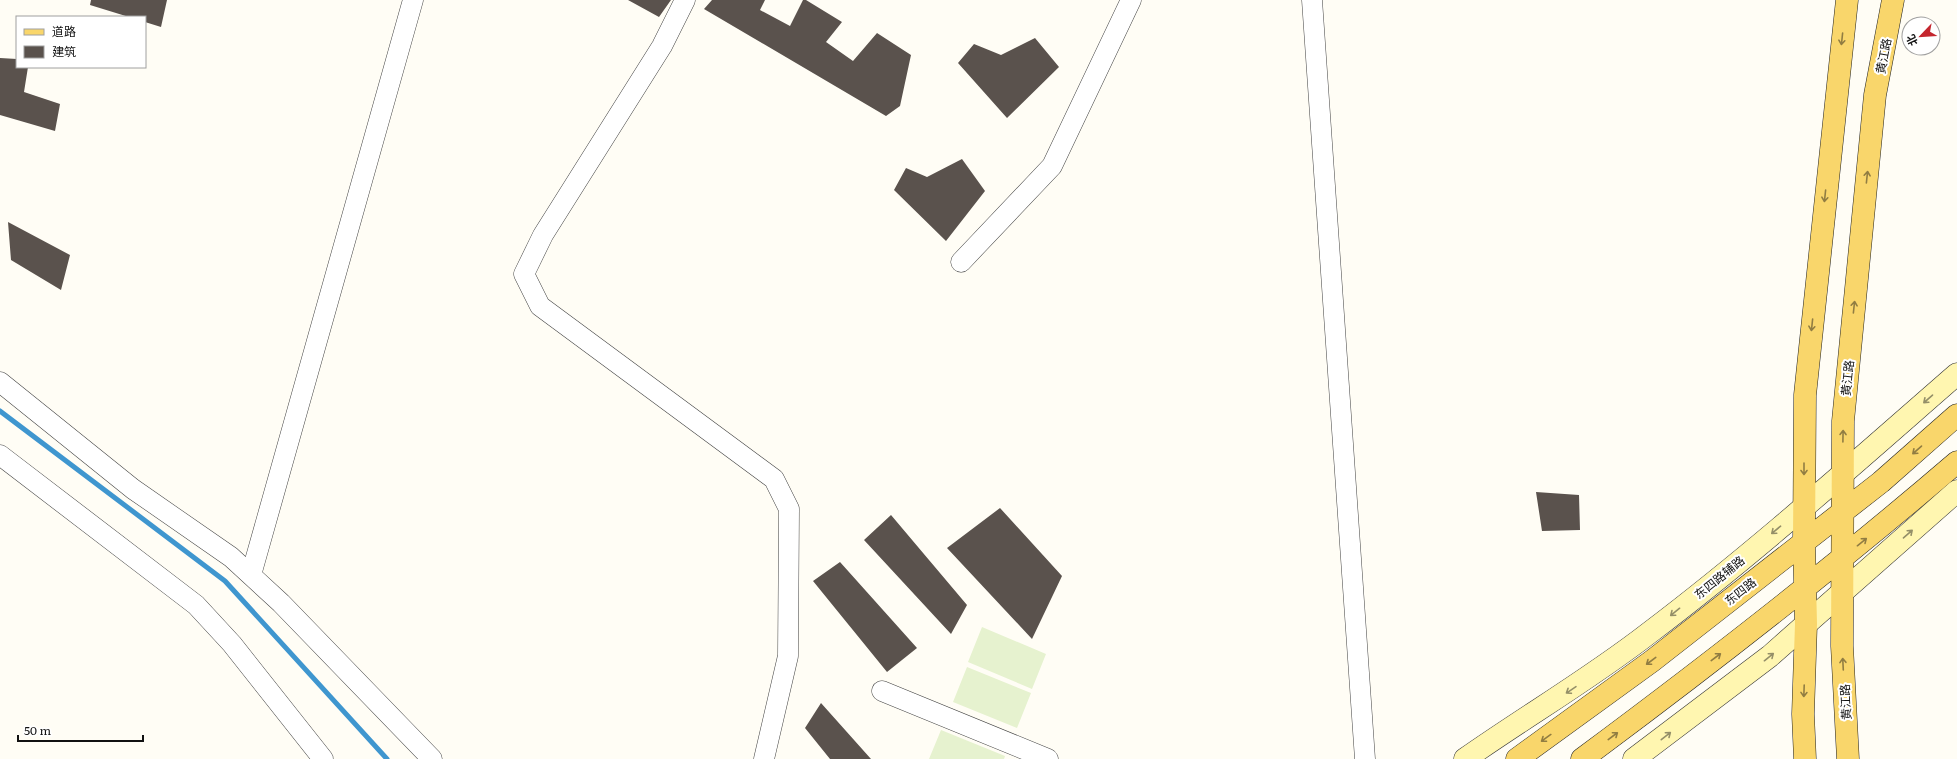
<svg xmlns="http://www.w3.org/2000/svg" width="1957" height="759" font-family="Literata,'Noto Sans SC',serif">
	<rect width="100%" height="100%" fill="#fffdf5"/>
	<path fill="#e6f2cf" d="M 982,627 L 1046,654 L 1032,689 L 968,662 Z
		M 967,667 L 1031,693 L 1017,728 L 953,702 Z
		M 941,730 L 1005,756 L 1004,759 L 929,759 Z"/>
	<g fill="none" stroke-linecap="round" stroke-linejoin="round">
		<path stroke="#3f96cf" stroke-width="5" d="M 0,411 L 225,581 L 387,759"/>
	</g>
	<path fill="#5a524d" d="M 91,0 L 167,0 L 161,27 L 145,22 L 145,17 L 129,17 L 90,5 Z
		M 628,0 L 671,0 L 659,17 Z
		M 712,0 L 765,0 L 760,10 L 790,26 L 803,0 L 806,0 L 842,22 L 826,42 L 853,61 L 877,33 L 911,55 L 900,106 L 886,116 L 704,9 Z
		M 1035,38 L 1059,67 L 1007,118 L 958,63 L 974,44 L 1001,55 Z
		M 0,58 L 17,59 L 17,67 L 28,67 L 24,92 L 60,104 L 55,131 L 0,115 Z
		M 962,159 L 985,191 L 946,241 L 894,190 L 906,168 L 927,177 Z
		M 8,222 L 70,255 L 61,290 L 11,260 Z
		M 1536,492 L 1579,495 L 1580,530 L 1542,531 Z
		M 1000,508 L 1062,576 L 1032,639 L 947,548 Z
		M 891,515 L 967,605 L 951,634 L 864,540 Z
		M 840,562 L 917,648 L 887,672 L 813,581 Z
		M 821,703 L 871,759 L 830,759 L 805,728 Z"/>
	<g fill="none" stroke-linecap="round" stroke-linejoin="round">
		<defs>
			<path id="street" d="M 685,0 L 662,46 L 543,235 L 524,274 L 540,306 L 774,479 L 789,509 L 788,656 L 764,759
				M 1312,0 L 1365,759
				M 961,262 L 1052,166 L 1131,0
				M 0,382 L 133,489 L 231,557 L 281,603 L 432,759
				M 0,455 L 196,605 L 232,644 L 323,759
				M 251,575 L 413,0
				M 882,691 L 1048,759"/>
			<path id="secondary" d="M 1465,759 C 1526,716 1590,679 1649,633 C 1756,552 1856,462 1957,374
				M 1634,759 L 1770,656 L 1957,491"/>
			<path id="primary" d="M 1517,759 L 1652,661 L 1881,482 L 1957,415
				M 1582,759 C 1710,664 1836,566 1957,462
				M 1805,759 L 1803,714 L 1806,624 L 1804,541 L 1805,395 L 1847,0
				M 1848,759 L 1842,646 L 1843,421 L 1875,95 L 1893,0"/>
		</defs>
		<use href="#street" stroke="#444" stroke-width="21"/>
		<use href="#secondary" stroke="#333" stroke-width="23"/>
		<use href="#primary" stroke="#222" stroke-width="23"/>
		<use href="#street" stroke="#fff" stroke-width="20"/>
		<use href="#secondary" stroke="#fff6b0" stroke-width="22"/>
		<use href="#primary" stroke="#f9d66b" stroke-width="22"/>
	</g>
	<defs><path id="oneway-shaft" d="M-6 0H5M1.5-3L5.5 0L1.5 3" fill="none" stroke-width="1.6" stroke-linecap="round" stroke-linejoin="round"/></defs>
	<g stroke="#917d42">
		<use href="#oneway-shaft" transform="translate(1842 39) rotate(96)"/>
		<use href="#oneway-shaft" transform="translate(1867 177) rotate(-84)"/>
		<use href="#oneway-shaft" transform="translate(1825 196) rotate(96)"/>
		<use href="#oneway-shaft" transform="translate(1854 307) rotate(-84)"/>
		<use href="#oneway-shaft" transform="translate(1812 325) rotate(96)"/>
		<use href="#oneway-shaft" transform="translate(1843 436) rotate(-89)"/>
		<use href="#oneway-shaft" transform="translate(1917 450) rotate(139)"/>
		<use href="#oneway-shaft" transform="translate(1804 469) rotate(90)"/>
		<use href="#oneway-shaft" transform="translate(1862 542) rotate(-39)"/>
		<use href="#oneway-shaft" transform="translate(1716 657) rotate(-37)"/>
		<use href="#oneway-shaft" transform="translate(1651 661) rotate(143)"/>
		<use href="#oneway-shaft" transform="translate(1843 664) rotate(-93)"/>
		<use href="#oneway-shaft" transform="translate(1804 691) rotate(92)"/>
		<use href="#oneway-shaft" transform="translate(1613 736) rotate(-37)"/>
		<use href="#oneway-shaft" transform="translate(1546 738) rotate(144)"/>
	</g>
	<g stroke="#948f68">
		<use href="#oneway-shaft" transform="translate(1928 399) rotate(139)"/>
		<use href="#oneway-shaft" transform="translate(1776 530) rotate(140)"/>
		<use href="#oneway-shaft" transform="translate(1908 534) rotate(-41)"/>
		<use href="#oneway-shaft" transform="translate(1675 612) rotate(141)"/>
		<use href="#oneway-shaft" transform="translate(1769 657) rotate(-39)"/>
		<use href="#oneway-shaft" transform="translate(1571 690) rotate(146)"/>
		<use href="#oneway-shaft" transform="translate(1666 736) rotate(-38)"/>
	</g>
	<g text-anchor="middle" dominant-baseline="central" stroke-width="4" stroke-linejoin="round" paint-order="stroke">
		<g font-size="12" fill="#111" stroke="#fff">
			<text transform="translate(1883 56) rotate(-79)">黄江路</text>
			<text transform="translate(1847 378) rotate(-84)">黄江路</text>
			<text transform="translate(1719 577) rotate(-39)">东四路辅路</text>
			<text transform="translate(1740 591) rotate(-38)">东四路</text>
			<text transform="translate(1845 702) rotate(-93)">黄江路</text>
		</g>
	</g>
	<rect x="16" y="16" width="130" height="52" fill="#ffffff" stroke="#a0a0a0"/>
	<rect x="24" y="29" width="20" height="6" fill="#f9d66b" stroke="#a0a0a0"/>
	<text x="52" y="36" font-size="12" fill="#111111">道路</text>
	<rect x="24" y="46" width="20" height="12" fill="#5a524d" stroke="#a0a0a0"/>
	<text x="52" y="56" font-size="12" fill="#111111">建筑</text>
	<g transform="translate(1921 36) rotate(245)"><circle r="19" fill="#ffffff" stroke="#a0a0a0"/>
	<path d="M0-3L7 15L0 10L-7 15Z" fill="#c4262e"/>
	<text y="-6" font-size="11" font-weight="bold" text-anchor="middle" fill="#111111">北</text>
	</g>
	<path d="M18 735v6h125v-6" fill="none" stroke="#111111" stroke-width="2"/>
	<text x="24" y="735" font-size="12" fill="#111111" stroke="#ffffff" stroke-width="3" paint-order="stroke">50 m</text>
</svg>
